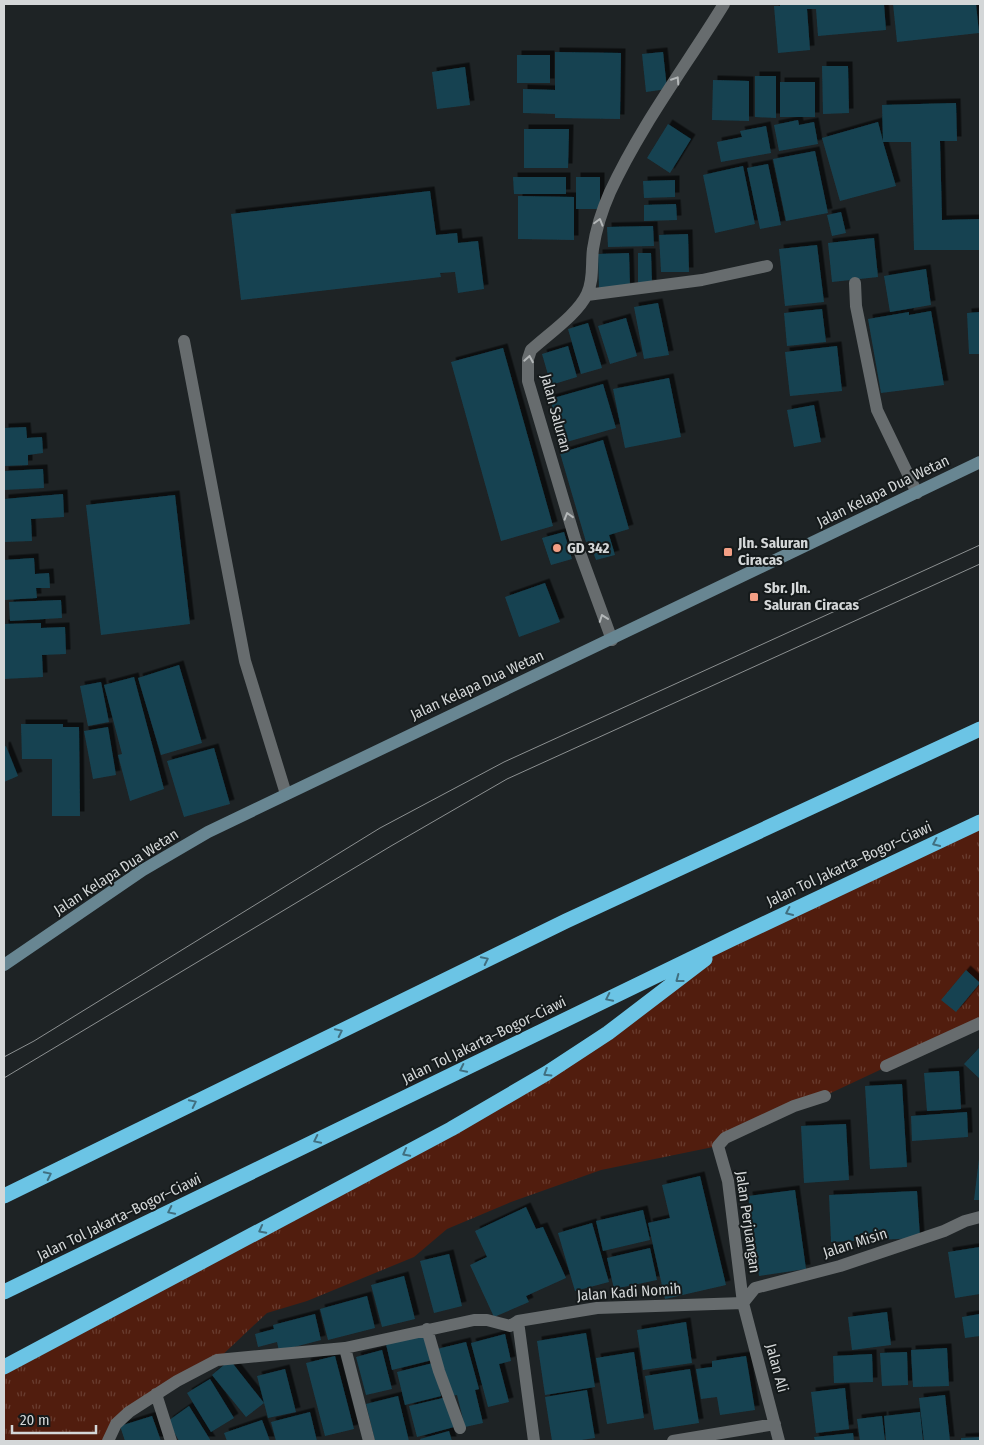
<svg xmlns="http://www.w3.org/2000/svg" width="984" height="1445" font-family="'Fira Sans Condensed',sans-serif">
	<defs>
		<pattern id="grass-tufts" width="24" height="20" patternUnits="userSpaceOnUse" patternTransform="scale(1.25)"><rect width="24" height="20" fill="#511d0e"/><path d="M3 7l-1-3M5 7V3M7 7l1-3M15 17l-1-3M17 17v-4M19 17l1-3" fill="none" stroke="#693d30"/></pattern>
		<filter id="shadow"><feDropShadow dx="4.5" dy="-4.5" stdDeviation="0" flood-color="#0009"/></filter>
	</defs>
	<rect width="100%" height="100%" fill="#1e2325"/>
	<path fill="url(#grass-tufts)" d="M 980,822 L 980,1023 L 718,1146 L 601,1170 L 511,1202 L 447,1229 L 414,1257 L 307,1301 L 267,1313 L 217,1360 L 129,1412 L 108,1441 L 4,1441 L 4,1364 L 547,1073 L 732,939 Z"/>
	<path fill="#174251" filter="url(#shadow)" d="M 780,4 L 884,4 L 886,30 L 818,36 L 816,9 L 807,9 L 810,50 L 778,53 L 774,6 L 780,6 Z
		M 893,4 L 976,4 L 979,33 L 897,42 Z
		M 555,52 L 621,53 L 620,119 L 555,118 L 555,114 L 523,113 L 523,89 L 555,90 Z
		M 663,52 L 667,89 L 646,92 L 642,54 Z
		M 517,55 L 550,55 L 550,83 L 517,83 Z
		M 822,66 L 848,66 L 849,113 L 823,114 Z
		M 465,67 L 470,105 L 437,109 L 432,72 Z
		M 755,76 L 776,76 L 776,118 L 755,117 Z
		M 713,80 L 749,81 L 749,121 L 712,120 Z
		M 780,82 L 815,82 L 815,117 L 780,117 Z
		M 956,103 L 957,141 L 940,141 L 942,220 L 980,219 L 980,250 L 914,250 L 911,142 L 883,142 L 896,186 L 840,201 L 822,138 L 878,122 L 883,141 L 882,105 Z
		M 798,120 L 799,125 L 814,122 L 818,144 L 779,151 L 774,125 Z
		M 668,124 L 691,139 L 670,173 L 647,158 Z
		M 766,126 L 771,153 L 721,162 L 717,142 L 742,137 L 740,131 Z
		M 524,129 L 569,129 L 568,168 L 524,168 Z
		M 815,151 L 828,213 L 786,221 L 773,159 Z
		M 768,164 L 781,225 L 760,229 L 747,168 Z
		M 743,166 L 755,224 L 715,233 L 703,175 Z
		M 513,177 L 566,177 L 566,194 L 514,194 Z
		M 576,177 L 600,177 L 600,209 L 576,209 Z
		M 675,180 L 675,197 L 644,198 L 643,181 Z
		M 430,191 L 436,235 L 457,233 L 458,243 L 478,241 L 484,289 L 458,293 L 455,272 L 440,273 L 441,277 L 241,300 L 231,214 Z
		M 518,196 L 574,197 L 574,240 L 518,239 Z
		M 676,204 L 677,220 L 644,221 L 644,205 Z
		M 841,212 L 846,233 L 832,236 L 827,215 Z
		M 653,226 L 654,246 L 608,247 L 607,227 Z
		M 688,234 L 689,272 L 661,272 L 659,235 Z
		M 874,238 L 878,277 L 832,282 L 828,243 Z
		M 817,245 L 824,302 L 785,306 L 779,249 Z
		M 629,253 L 630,287 L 599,288 L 598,254 Z
		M 638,253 L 651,253 L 652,284 L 638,284 Z
		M 926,269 L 931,305 L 890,312 L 884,276 Z
		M 658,303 L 669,355 L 644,359 L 634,307 Z
		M 822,309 L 826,342 L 787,346 L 784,313 Z
		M 931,311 L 944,385 L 881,393 L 868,319 L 909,312 L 909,315 Z
		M 980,312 L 980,354 L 969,354 L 967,313 Z
		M 626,318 L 637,356 L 610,364 L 598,326 Z
		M 588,323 L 602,368 L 581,374 L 568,329 Z
		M 568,346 L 577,377 L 551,385 L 542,354 Z
		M 837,346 L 842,391 L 790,396 L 785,352 Z
		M 503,348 L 553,526 L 501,541 L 451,362 Z
		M 669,378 L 681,437 L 625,448 L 613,389 Z
		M 603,384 L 616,428 L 563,443 L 550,399 Z
		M 814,405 L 821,442 L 794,447 L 787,410 Z
		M 26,427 L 27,438 L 42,437 L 43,453 L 28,455 L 28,465 L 4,466 L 4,428 Z
		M 603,440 L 629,529 L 609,535 L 615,555 L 596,560 L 589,541 L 586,542 L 560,453 Z
		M 43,469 L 44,488 L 4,490 L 4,471 Z
		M 63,494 L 64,517 L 31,519 L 32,541 L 4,542 L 4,499 Z
		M 175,495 L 190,624 L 101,635 L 86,505 Z
		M 564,532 L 572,559 L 551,565 L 542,538 Z
		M 34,558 L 35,574 L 49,573 L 50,588 L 36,588 L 37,598 L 4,600 L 4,560 Z
		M 545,583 L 560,622 L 519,637 L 505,597 Z
		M 61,600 L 62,618 L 10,621 L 9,602 Z
		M 41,623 L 41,628 L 65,627 L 66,654 L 42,655 L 43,677 L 4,679 L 4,624 Z
		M 179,665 L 202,743 L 161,755 L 138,678 Z
		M 134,677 L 164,789 L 130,801 L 118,755 L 122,754 L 104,685 Z
		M 101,682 L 109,722 L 88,726 L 80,686 Z
		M 21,724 L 63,724 L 63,727 L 79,727 L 80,816 L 52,816 L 52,759 L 22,759 Z
		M 108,727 L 116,775 L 93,779 L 84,731 Z
		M 6,746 L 18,776 L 4,782 L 4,747 Z
		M 214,748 L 230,804 L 184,817 L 167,761 Z
		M 966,970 L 980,983 L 956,1012 L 941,1000 Z
		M 980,1047 L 980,1079 L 964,1064 Z
		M 959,1071 L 961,1109 L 927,1111 L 924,1073 Z
		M 902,1084 L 907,1167 L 870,1169 L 865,1086 Z
		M 967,1112 L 968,1137 L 912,1141 L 911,1116 Z
		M 846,1124 L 849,1180 L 804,1183 L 801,1126 Z
		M 979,1159 L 980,1159 L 980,1200 L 974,1200 Z
		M 700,1176 L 726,1285 L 665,1299 L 648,1223 L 670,1218 L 662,1185 Z
		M 795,1190 L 806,1269 L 759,1276 L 748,1196 Z
		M 917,1191 L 920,1238 L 831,1242 L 829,1195 Z
		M 526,1207 L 536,1229 L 543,1227 L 566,1278 L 526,1296 L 529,1302 L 494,1317 L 470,1265 L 487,1257 L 475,1231 Z
		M 643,1210 L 650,1240 L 603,1251 L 596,1221 Z
		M 592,1223 L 609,1282 L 575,1291 L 558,1233 Z
		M 980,1247 L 980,1294 L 955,1298 L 948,1252 Z
		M 650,1248 L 657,1280 L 614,1289 L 607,1258 Z
		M 449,1254 L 462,1306 L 434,1313 L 420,1261 Z
		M 404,1276 L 415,1319 L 382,1327 L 371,1285 Z
		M 367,1296 L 375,1328 L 328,1340 L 320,1309 Z
		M 887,1312 L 891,1345 L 852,1350 L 848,1317 Z
		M 315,1314 L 321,1340 L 279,1351 L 277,1342 L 258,1347 L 255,1334 L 274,1329 L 273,1325 Z
		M 980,1314 L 980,1336 L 965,1338 L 962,1317 Z
		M 686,1322 L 692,1363 L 643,1370 L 637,1330 Z
		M 586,1333 L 595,1387 L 545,1395 L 537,1341 Z
		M 425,1334 L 432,1360 L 392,1370 L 386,1344 Z
		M 505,1334 L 511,1361 L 499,1364 L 509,1402 L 488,1407 L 471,1343 Z
		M 466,1342 L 479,1389 L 475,1390 L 483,1423 L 465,1427 L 457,1395 L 450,1396 L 437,1349 Z
		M 947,1348 L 949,1386 L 913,1387 L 911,1350 Z
		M 382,1350 L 392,1389 L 366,1395 L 356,1357 Z
		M 634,1352 L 644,1418 L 607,1424 L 596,1358 Z
		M 907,1352 L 908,1385 L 882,1386 L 880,1353 Z
		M 872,1354 L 873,1382 L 834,1383 L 833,1356 Z
		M 335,1356 L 354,1429 L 325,1436 L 306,1363 Z
		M 746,1356 L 755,1410 L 720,1415 L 717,1397 L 701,1399 L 696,1369 L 712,1367 L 712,1361 Z
		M 230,1360 L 264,1403 L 246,1417 L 212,1375 Z
		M 433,1363 L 441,1396 L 405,1405 L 397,1372 Z
		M 285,1369 L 296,1412 L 268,1418 L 257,1376 Z
		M 690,1369 L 699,1423 L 654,1430 L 645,1376 Z
		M 210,1379 L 234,1418 L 211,1432 L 187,1393 Z
		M 845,1388 L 849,1429 L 816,1433 L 811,1392 Z
		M 587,1390 L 595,1438 L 575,1441 L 552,1441 L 545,1397 Z
		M 945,1395 L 950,1441 L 924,1441 L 919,1398 Z
		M 398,1396 L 409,1441 L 375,1441 L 366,1404 Z
		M 447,1397 L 454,1427 L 417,1437 L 409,1406 Z
		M 189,1406 L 211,1441 L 179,1441 L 168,1421 Z
		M 310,1412 L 317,1441 L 276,1441 L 271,1422 Z
		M 920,1412 L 923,1441 L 886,1441 L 884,1416 Z
		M 152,1416 L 161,1441 L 125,1441 L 120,1426 Z
		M 882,1416 L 885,1441 L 860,1441 L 857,1419 Z
		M 262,1420 L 270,1441 L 227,1441 L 224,1433 Z
		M 449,1431 L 452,1441 L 421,1441 L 420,1439 Z
		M 853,1433 L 854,1441 L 815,1441 L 814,1437 Z
		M 980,1437 L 980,1441 L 961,1441 L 961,1438 Z"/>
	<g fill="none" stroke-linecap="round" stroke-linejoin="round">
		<path stroke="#676c6e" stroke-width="12" d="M 855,283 L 856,306 L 877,410 L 917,493
			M 587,295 L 702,280 L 767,266
			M 184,341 L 245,661 L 286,794
			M 612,640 L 575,539 L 528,381 L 528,359 L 531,350 C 547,335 578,314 587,294 C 594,280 591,264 593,249 C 596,229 602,210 610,192 C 641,125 686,66 724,4
			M 886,1066 L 980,1023
			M 743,1303 L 755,1288 L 840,1266 L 944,1231 L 965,1221 L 980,1217
			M 518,1321 L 597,1308 L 743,1303
			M 427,1329 L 439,1371 L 460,1428
			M 345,1348 L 369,1441
			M 156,1394 L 171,1441
			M 108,1441 L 116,1424 L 129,1412 L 177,1381 L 217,1360 L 345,1348 L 474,1320 L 487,1320 L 510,1326 L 518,1321 L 534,1441
			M 673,1441 L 775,1424
			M 779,1441 L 743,1303 L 728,1181 L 718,1146 L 725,1138 L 794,1106 L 825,1096"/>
		<path stroke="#688692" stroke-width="12" d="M 4,965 L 143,870 L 208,832 L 980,462"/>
		<path stroke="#6bc4e5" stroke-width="15" d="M 4,1196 L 566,921 L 980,729
			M 4,1292 L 732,939 L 980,822
			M 4,1367 L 451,1129 L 547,1073 L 608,1033 L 705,959"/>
		<path stroke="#8c9091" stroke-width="1" d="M 4,1057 L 34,1041 L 380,828 L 504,762 L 980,545
			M 4,1078 L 391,846 L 507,779 L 980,564"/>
	</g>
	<defs><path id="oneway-chevron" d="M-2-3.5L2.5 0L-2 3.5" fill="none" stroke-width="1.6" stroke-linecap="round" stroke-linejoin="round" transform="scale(1.25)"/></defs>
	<g stroke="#b3b7b8">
		<use href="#oneway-chevron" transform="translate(676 80) rotate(-57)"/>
		<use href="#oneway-chevron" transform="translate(599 222) rotate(-74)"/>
		<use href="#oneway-chevron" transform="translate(529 359) rotate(-80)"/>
		<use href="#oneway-chevron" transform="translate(568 516) rotate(-107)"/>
		<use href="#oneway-chevron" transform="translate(603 618) rotate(-110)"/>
	</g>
	<g stroke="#406f80">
		<use href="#oneway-chevron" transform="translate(936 843) rotate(155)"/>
		<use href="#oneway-chevron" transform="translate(789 912) rotate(155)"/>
		<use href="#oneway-chevron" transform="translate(485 960) rotate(-26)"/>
		<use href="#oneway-chevron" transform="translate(679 979) rotate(143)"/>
		<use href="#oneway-chevron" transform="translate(609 998) rotate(154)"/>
		<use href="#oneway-chevron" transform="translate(339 1032) rotate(-26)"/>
		<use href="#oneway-chevron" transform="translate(463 1069) rotate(154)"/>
		<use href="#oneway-chevron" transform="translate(547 1073) rotate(148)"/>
		<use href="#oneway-chevron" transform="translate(193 1103) rotate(-26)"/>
		<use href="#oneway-chevron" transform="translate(317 1140) rotate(154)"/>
		<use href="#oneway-chevron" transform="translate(406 1153) rotate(152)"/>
		<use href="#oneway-chevron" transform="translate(48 1175) rotate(-26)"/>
		<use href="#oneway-chevron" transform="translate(171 1211) rotate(154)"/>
		<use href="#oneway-chevron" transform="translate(262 1230) rotate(152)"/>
	</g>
	<g fill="#f39f85" stroke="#151a1b" stroke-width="2">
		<circle cx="557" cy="548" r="5"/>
		<rect x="723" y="547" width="10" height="10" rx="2.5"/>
		<rect x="749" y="592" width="10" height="10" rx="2.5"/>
	</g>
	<g text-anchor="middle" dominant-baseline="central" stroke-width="4" stroke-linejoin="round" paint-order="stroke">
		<g font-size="15" fill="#d4d7d8" stroke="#151a1b">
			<text transform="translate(556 413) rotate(75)">Jalan Saluran</text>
			<text transform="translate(883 491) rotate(-26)">Jalan Kelapa Dua Wetan</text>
			<text transform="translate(477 685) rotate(-25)">Jalan Kelapa Dua Wetan</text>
			<text transform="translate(849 864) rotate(-25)">Jalan Tol Jakarta–Bogor–Ciawi</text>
			<text transform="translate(116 872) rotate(-33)">Jalan Kelapa Dua Wetan</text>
			<text transform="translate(484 1040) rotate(-26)">Jalan Tol Jakarta–Bogor–Ciawi</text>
			<text transform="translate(119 1217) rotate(-26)">Jalan Tol Jakarta–Bogor–Ciawi</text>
			<text transform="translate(748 1222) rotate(82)">Jalan Perjuangan</text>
			<text transform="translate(855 1243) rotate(-18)">Jalan Misin</text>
			<text transform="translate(629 1292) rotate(-4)">Jalan Kadi Nomih</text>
			<text transform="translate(777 1368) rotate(75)">Jalan Ali</text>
		</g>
		<g font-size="15" font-weight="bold" fill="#d4d7d8" stroke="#151a1b" text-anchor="start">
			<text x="738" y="543">Jln. Saluran<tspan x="738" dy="17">Ciracas</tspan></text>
			<text x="567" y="548">GD 342</text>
			<text x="764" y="588">Sbr. Jln.<tspan x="764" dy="17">Saluran Ciracas</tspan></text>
		</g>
	</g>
	<rect width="984" height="1445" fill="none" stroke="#d4d7d8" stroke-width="10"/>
	<path d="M12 1425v8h84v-8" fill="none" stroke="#d4d7d8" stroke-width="2.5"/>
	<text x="20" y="1425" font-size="15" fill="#d4d7d8" stroke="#151a1b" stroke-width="4" paint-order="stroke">20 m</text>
</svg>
